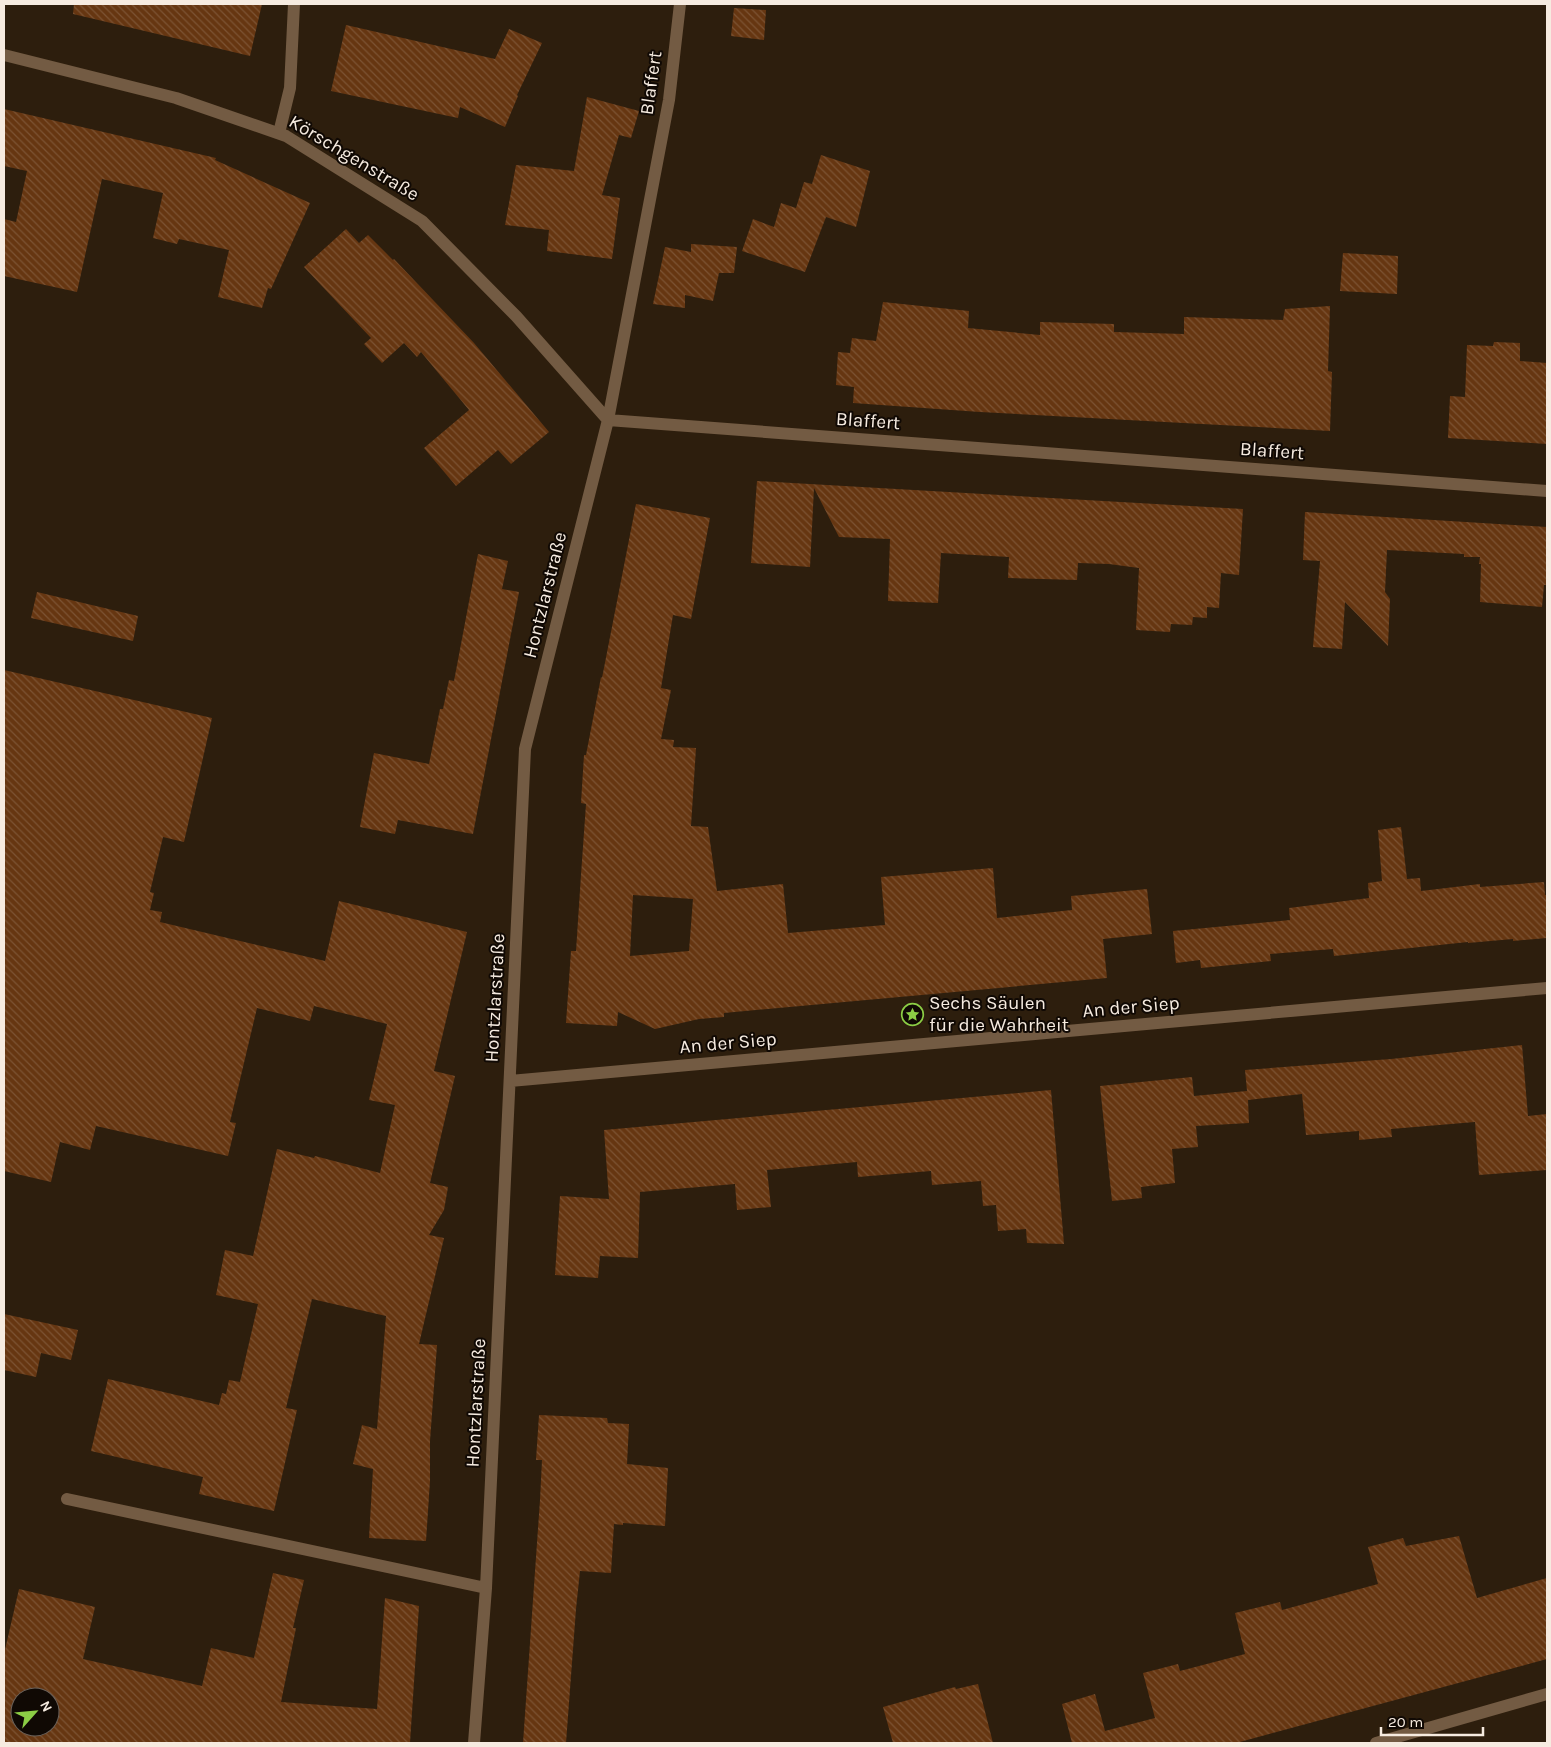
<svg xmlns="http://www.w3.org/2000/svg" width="1551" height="1747" font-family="Karla,sans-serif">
	<defs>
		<pattern id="building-back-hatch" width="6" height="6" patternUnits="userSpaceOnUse" patternTransform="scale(1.25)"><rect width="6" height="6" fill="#663611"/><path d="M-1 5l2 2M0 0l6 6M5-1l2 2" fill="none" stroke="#7c5333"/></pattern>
	</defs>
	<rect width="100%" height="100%" fill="#2d1e0d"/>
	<path fill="url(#building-back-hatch)" fill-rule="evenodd" d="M 74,4 L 262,4 L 250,56 L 73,14 Z
		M 734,8 L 766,10 L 764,40 L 731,36 Z
		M 346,25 L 495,59 L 509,29 L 542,43 L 517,95 L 518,96 L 505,127 L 460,107 L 458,118 L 331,91 Z
		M 587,97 L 639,111 L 631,138 L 619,135 L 602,195 L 620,198 L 612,259 L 547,251 L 549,230 L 505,225 L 516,165 L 574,171 Z
		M 4,109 L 216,158 L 215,160 L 310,203 L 271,289 L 268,288 L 262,308 L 218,297 L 229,250 L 179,239 L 177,244 L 153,238 L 163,193 L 102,179 L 77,292 L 4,276 L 4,219 L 16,222 L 27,171 L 4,166 Z
		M 821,155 L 870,171 L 856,227 L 826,217 L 805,272 L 742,251 L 753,219 L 774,227 L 781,203 L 796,208 L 804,182 L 812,184 Z
		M 346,229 L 359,243 L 368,235 L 393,260 L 394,259 L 474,343 L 549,432 L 511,464 L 498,450 L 456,486 L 424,448 L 469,410 L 421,352 L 417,357 L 404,343 L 382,363 L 364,344 L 371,338 L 304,267 Z
		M 691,244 L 737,247 L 734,273 L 719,273 L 713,301 L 685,295 L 685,308 L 653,304 L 665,247 L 691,252 Z
		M 1343,253 L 1398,256 L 1397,294 L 1340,291 Z
		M 883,302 L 969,311 L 968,328 L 1040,335 L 1040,322 L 1114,324 L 1114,332 L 1184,334 L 1184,317 L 1283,320 L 1285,309 L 1330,306 L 1328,371 L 1332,372 L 1330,431 L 980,412 L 853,403 L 854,387 L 836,385 L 838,352 L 850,353 L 852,338 L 876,341 Z
		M 1494,342 L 1520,343 L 1520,361 L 1547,363 L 1547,444 L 1448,438 L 1450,396 L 1465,397 L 1467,345 L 1493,346 Z
		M 757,481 L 1243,509 L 1239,575 L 1221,573 L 1219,608 L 1207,607 L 1207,618 L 1193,617 L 1192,625 L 1171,624 L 1170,632 L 1136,630 L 1139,568 L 1109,564 L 1078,563 L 1077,580 L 1008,578 L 1009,557 L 941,553 L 938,603 L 888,601 L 890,539 L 839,537 L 814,488 L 810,567 L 751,563 Z
		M 636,504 L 710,518 L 691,619 L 673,615 L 661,688 L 671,690 L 661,739 L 674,740 L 673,747 L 696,748 L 691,826 L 708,827 L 717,891 L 783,884 L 788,933 L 885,925 L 881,877 L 993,868 L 997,918 L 1072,910 L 1071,896 L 1147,889 L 1152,934 L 1103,939 L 1107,978 L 724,1013 L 724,1017 L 699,1019 L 655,1029 L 618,1012 L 617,1026 L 566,1023 L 571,951 L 576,951 L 581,875 L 586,804 L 581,803 L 584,755 L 586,755 L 601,677 L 602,678 ZM 633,895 L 693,899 L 689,951 L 630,956 Z
		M 1305,512 L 1547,527 L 1547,585 L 1544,585 L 1542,607 L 1480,602 L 1481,564 L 1479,564 L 1480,557 L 1464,557 L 1464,554 L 1387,550 L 1385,592 L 1390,599 L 1388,646 L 1345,602 L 1342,649 L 1313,647 L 1320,561 L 1303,560 Z
		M 478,554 L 508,561 L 502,589 L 519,592 L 473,834 L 398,820 L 395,834 L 360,827 L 374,753 L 429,764 L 440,709 L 443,709 L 449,680 L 454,681 Z
		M 37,592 L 138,616 L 133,641 L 31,618 Z
		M 4,670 L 212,718 L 184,842 L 163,837 L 150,892 L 154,893 L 150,910 L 162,912 L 160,922 L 325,961 L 339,901 L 467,932 L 434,1071 L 455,1076 L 430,1183 L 448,1187 L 444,1210 L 429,1235 L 444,1238 L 419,1344 L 437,1345 L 430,1441 L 430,1481 L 426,1541 L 369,1538 L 373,1469 L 353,1464 L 362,1425 L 377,1429 L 386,1316 L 312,1299 L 286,1408 L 297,1410 L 274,1511 L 199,1494 L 203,1477 L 91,1451 L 108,1379 L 219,1405 L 222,1393 L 226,1394 L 229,1380 L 240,1382 L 258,1304 L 216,1295 L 225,1250 L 253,1256 L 277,1149 L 314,1158 L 315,1156 L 380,1173 L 395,1105 L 369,1100 L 387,1024 L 314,1006 L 310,1021 L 257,1008 L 230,1122 L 236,1123 L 228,1156 L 96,1126 L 90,1150 L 60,1142 L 51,1182 L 4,1171 Z
		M 1401,827 L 1407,879 L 1420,878 L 1421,891 L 1480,884 L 1480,887 L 1544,882 L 1545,895 L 1547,895 L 1547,938 L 1513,941 L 1513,939 L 1468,943 L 1468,942 L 1334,956 L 1333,949 L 1270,954 L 1271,961 L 1201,968 L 1200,960 L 1176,963 L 1173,931 L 1290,920 L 1289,908 L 1369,898 L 1368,883 L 1382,881 L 1378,830 Z
		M 1522,1045 L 1528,1116 L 1547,1114 L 1547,1170 L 1479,1175 L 1475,1122 L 1391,1129 L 1392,1137 L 1359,1140 L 1359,1131 L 1306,1135 L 1302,1094 L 1248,1100 L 1249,1123 L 1196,1126 L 1198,1147 L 1172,1149 L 1175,1183 L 1141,1187 L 1142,1198 L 1112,1201 L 1100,1086 L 1192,1077 L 1194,1096 L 1247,1091 L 1245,1070 L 1391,1059 Z
		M 1051,1090 L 1064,1244 L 1027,1243 L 1026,1229 L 998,1231 L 996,1205 L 983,1206 L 981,1181 L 932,1185 L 931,1171 L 858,1177 L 857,1162 L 767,1170 L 771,1207 L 737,1210 L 735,1184 L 640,1192 L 638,1258 L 600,1256 L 598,1278 L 555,1275 L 560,1196 L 609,1199 L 604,1130 Z
		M 4,1314 L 78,1330 L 71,1360 L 41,1353 L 36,1377 L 4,1370 Z
		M 539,1415 L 607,1418 L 608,1423 L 629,1424 L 627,1464 L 668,1468 L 665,1526 L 623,1523 L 623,1525 L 614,1524 L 611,1573 L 580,1571 L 576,1609 L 566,1743 L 523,1743 L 540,1500 L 542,1460 L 536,1460 Z
		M 1459,1536 L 1477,1598 L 1547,1578 L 1547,1659 L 1236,1743 L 1072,1743 L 1062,1704 L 1095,1694 L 1105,1731 L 1155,1718 L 1143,1673 L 1178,1664 L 1180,1671 L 1245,1654 L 1235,1613 L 1280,1602 L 1282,1610 L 1378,1584 L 1368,1547 L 1403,1538 L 1406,1546 Z
		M 273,1573 L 304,1580 L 293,1628 L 296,1628 L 281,1702 L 377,1709 L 385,1598 L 419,1606 L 410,1743 L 4,1743 L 4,1654 L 19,1589 L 95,1607 L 83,1659 L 202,1686 L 211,1648 L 254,1658 ZM 20,1697 L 50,1697 L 50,1727 L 20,1727 Z
		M 978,1684 L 993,1743 L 893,1743 L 883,1707 L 955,1687 L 956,1689 Z"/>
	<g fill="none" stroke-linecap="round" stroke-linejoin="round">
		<path stroke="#735b43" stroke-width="12" d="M 279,133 L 290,88 L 294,4"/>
		<path stroke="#735b43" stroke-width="12" d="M 4,55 L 176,98 L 286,136 L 422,221 L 516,316 L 608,420
			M 608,420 L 1547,491
			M 510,1081 L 1547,988
			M 67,1499 L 486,1588
			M 474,1743 L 486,1588 L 525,749 L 608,420 L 669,100 L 680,4
			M 1376,1743 L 1547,1694"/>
	</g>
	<defs>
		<symbol id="sight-ring" viewBox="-11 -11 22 22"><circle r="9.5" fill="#100904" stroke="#8cce45" stroke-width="1.5"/><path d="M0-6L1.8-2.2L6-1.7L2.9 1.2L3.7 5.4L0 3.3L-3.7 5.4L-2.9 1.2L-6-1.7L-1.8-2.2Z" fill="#8cce45"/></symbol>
	</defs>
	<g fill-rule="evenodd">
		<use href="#sight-ring" x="900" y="1002" width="25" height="25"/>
	</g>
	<g text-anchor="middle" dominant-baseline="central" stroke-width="4" stroke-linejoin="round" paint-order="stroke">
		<g font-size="19" fill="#f6ebe0" stroke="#100904">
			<text transform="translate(651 83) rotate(-82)">Blaffert</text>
			<text transform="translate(354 158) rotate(31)">Körschgenstraße</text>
			<text transform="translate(868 421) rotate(4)">Blaffert</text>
			<text transform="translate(1272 451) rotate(4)">Blaffert</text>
			<text transform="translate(545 595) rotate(-76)">Hontzlarstraße</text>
			<text transform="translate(495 998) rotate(-87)">Hontzlarstraße</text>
			<text transform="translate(1131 1007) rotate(-5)">An der Siep</text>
			<text transform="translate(728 1043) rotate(-5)">An der Siep</text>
			<text transform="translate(476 1403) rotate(-87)">Hontzlarstraße</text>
		</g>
		<g font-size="19" fill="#f6ebe0" stroke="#100904" text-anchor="start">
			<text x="929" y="1003">Sechs Säulen<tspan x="929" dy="22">für die Wahrheit</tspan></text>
		</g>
	</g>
	<rect width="1551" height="1747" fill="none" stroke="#f6ebe0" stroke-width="10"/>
	<g transform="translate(35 1712) rotate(63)"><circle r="24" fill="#100904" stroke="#6c635c"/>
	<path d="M0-4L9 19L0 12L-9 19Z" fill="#8cce45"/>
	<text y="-8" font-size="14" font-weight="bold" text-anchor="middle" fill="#f6ebe0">N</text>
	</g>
	<path d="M1381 1727v8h102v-8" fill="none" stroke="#f6ebe0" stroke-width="2.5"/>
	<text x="1388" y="1727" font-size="15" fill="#f6ebe0" stroke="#100904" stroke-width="4" paint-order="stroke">20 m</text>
</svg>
